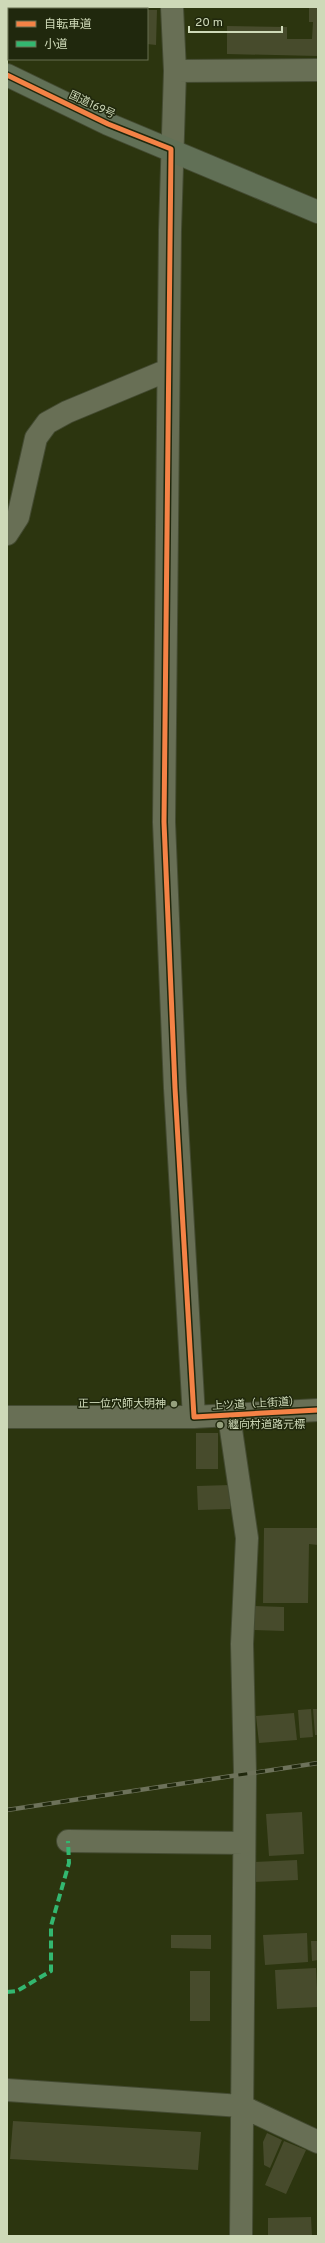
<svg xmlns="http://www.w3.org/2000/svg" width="325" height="2243" font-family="Overpass,'Noto Sans JP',sans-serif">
	<rect width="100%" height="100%" fill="#2c350f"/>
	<path fill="#474b2c" d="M 12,7 L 44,7 L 44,9 L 12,9 Z
		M 309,7 L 318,7 L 318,56 L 227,54 L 227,26 L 287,27 L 287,39 L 312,39 L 313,22 L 309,22 Z
		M 147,10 L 157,10 L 156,45 L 147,44 Z
		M 196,1433 L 218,1433 L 218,1469 L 196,1469 Z
		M 230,1485 L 230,1509 L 198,1510 L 197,1486 Z
		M 264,1528 L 318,1528 L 318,1545 L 309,1544 L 308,1603 L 263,1603 Z
		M 253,1606 L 284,1607 L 284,1631 L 253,1630 Z
		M 311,1709 L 313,1737 L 300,1738 L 298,1710 Z
		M 313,1709 L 318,1709 L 318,1735 L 315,1735 Z
		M 294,1713 L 297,1740 L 259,1743 L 256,1716 Z
		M 302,1812 L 304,1854 L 269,1856 L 266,1814 Z
		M 297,1860 L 298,1880 L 254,1882 L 252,1862 Z
		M 307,1933 L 308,1962 L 265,1965 L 263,1935 Z
		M 171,1935 L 211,1935 L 211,1949 L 171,1948 Z
		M 311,1941 L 318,1941 L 318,1960 L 312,1961 Z
		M 316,1968 L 318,2007 L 277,2009 L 275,1970 Z
		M 190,1971 L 210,1971 L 210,2021 L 190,2021 Z
		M 13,2121 L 201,2132 L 198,2170 L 10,2159 Z
		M 267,2133 L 282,2140 L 270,2168 L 264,2165 L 263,2142 Z
		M 284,2141 L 306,2150 L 286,2194 L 265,2185 Z
		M 311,2217 L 312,2236 L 268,2236 L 268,2218 Z"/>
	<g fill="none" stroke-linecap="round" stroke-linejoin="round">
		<defs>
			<path id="minor" d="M 172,7 L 175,71 L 170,230 L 164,822 L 175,1088 L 194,1417
				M 175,71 L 318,70
				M 7,534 L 18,517 L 36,438 L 47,423 L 67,412 L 168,370
				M 229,1416 L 247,1538 L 242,1644 L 245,1773 L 241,2236
				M 7,1417 L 194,1417 L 318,1410
				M 68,1841 L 244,1843
				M 7,2090 L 241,2106 L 318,2142"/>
			<path id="trunk" d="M 7,75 L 108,124 L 318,212"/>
		</defs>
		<use href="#minor" stroke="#444b32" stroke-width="24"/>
		<use href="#trunk" stroke="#444b32" stroke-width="24"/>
		<use href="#minor" stroke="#686f55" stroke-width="22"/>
		<use href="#trunk" stroke="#617056" stroke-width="22"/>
		<defs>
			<path id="rail" d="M 7,1810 L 318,1763"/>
		</defs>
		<use href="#rail" stroke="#6d725a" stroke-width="4.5"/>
		<use href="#rail" stroke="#20280d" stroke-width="3" stroke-dasharray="9" stroke-linecap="butt"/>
		<path stroke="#33b770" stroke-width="4" stroke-dasharray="8 4" stroke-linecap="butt" d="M 7,1992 L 17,1991 L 51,1971 L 51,1926 L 69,1863 L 68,1841"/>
		<defs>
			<path id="cycleway" d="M 7,75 L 108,124 L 171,149 L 164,822 L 175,1088 L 194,1417 L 318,1410"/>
		</defs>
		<use href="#cycleway" stroke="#20280d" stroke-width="8"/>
		<use href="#cycleway" stroke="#f48246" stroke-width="5"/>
	</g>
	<g fill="#95a07d" stroke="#20280d" stroke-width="1.5">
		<circle cx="174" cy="1404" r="4"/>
		<circle cx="220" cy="1425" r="4"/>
	</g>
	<g text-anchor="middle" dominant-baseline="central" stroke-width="3" stroke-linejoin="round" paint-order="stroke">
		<g font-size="11" fill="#ced9b8" stroke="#20280d">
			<text transform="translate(92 105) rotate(25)">国道169号</text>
			<text transform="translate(256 1404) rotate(-3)">上ツ道（上街道）</text>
		</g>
		<g font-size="11" fill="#ced9b8" stroke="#20280d" text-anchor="end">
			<text x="166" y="1404">正一位穴師大明神</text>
			<text x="228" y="1425" text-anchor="start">纏向村道路元標</text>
		</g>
	</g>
	<rect width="325" height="2243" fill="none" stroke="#ced9b8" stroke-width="16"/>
	<rect x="8" y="8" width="140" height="52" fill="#20280d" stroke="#666f51"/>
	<rect x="16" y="21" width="20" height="6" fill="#f48246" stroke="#666f51"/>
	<text x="44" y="28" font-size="12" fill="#ced9b8">自転車道</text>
	<rect x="16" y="41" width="20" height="6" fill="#33b770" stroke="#666f51"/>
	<text x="44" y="48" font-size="12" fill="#ced9b8">小道</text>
	<path d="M189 26v6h93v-6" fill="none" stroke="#ced9b8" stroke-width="2"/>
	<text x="195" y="26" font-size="12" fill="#ced9b8" stroke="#20280d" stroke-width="3" paint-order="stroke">20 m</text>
</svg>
